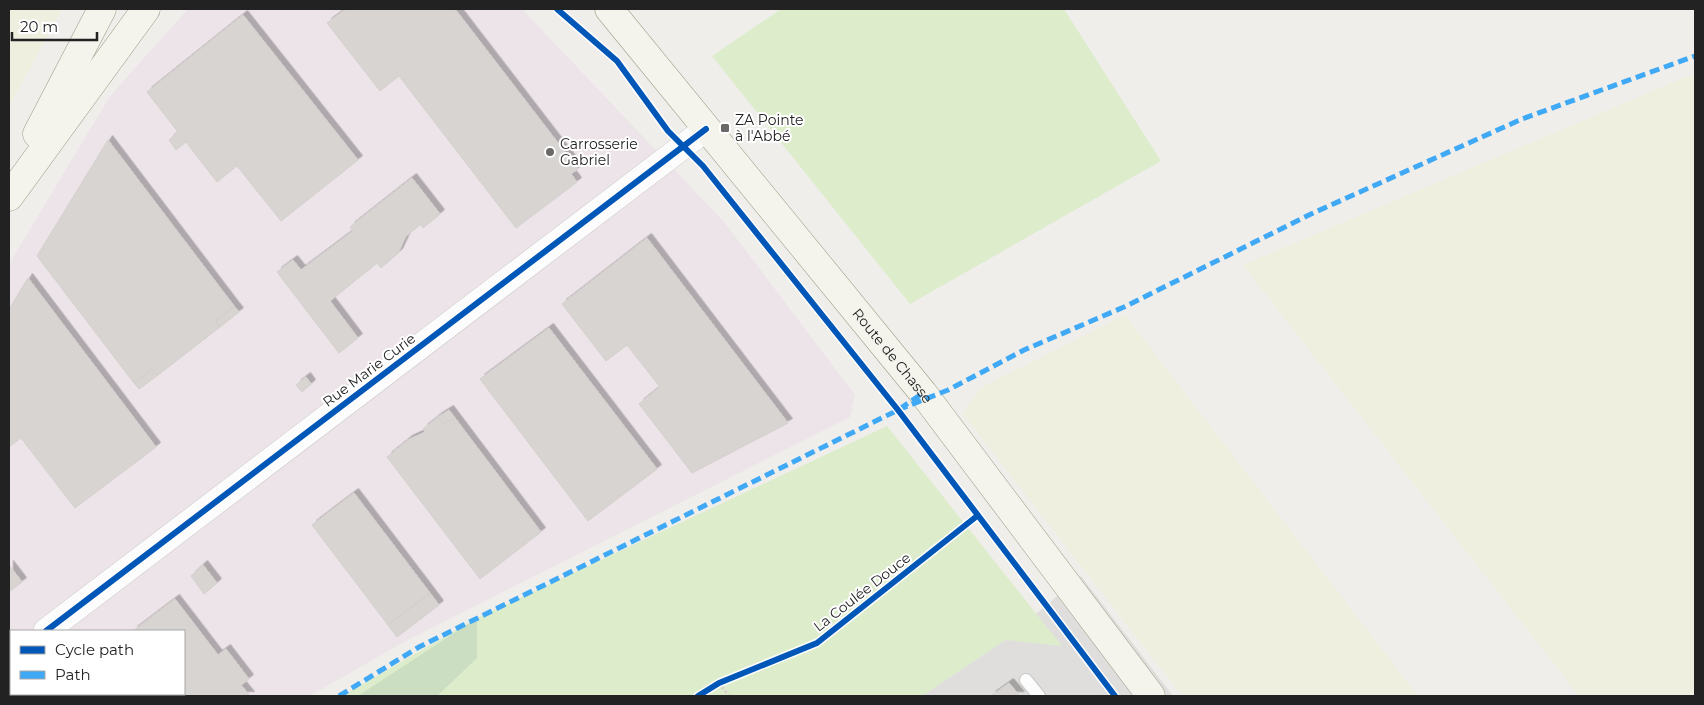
<svg xmlns="http://www.w3.org/2000/svg" width="1704" height="705" font-family="Montserrat,sans-serif">
	<defs>
		<filter id="shadow"><feDropShadow dx="4.5" dy="-4.5" stdDeviation="0" flood-color="#0004"/></filter>
	</defs>
	<rect width="100%" height="100%" fill="#f0eeeb"/>
	<path fill="#dfdedc" d="M 1081,576 L 1173,696 L 922,696 L 1005,640 Z"/>
	<path fill="#ede4e9" fill-rule="evenodd" d="M 188,9 L 522,9 L 725,223 L 855,395 L 850,417 L 402,643 L 310,696 L 9,696 L 9,264 L 110,96 ZM 11,631 L 184,631 L 184,694 L 11,694 Z"/>
	<path fill="#efefdf" d="M 9,9 L 62,9 L 9,107 Z
		M 1695,73 L 1695,696 L 1579,696 L 1243,265 Z
		M 1125,315 L 1418,696 L 1182,696 L 963,414 L 980,388 Z"/>
	<path fill="#ddeccb" d="M 781,9 L 1064,9 L 1161,161 L 910,304 L 712,56 Z
		M 887,426 L 1062,646 L 1005,640 L 922,696 L 342,696 L 477,618 Z"/>
	<path fill="#cbdec1" d="M 477,618 L 477,658 L 437,696 L 358,696 Z"/>
	<path fill="#d7d4d2" stroke="#d3d0cc" filter="url(#shadow)" d="M 346,9 L 455,9 L 578,169 L 571,174 L 577,182 L 516,228 L 399,76 L 380,91 L 327,23 Z
		M 243,15 L 358,160 L 281,221 L 237,166 L 217,182 L 186,142 L 176,150 L 169,140 L 178,132 L 147,92 Z
		M 108,140 L 234,306 L 216,321 L 220,327 L 158,375 L 152,369 L 134,383 L 37,256 Z
		M 412,178 L 440,214 L 423,228 L 421,224 L 406,236 L 398,253 L 381,268 L 377,263 L 330,301 L 358,338 L 339,353 L 277,272 L 293,260 L 301,270 L 353,231 L 350,227 Z
		M 647,238 L 788,423 L 692,473 L 639,404 L 660,387 L 627,345 L 606,361 L 562,304 Z
		M 28,278 L 156,447 L 75,508 L 21,438 L 9,447 L 9,309 Z
		M 234,306 L 239,312 L 220,327 L 216,321 Z
		M 549,328 L 657,469 L 588,521 L 480,379 Z
		M 152,369 L 158,375 L 139,389 L 134,383 Z
		M 306,377 L 311,384 L 302,392 L 296,385 Z
		M 449,410 L 455,418 L 443,424 L 438,417 Z
		M 438,417 L 443,424 L 455,418 L 541,532 L 480,579 L 387,457 L 408,440 L 425,432 L 423,429 Z
		M 354,493 L 430,593 L 388,625 L 312,525 Z
		M 9,565 L 22,582 L 9,592 Z
		M 203,565 L 217,583 L 204,594 L 191,576 Z
		M 430,593 L 439,605 L 397,637 L 388,625 Z
		M 175,599 L 218,655 L 226,649 L 249,679 L 241,685 L 250,696 L 163,696 L 161,694 L 184,694 L 184,631 L 133,631 Z
		M 1009,683 L 1020,696 L 991,696 Z
		M 100,694 L 161,694 L 163,696 L 102,696 Z"/>
	<g fill="none" stroke-linecap="round" stroke-linejoin="round">
		<defs>
			<path id="lane" d="M 1026,680 L 1039,696"/>
			<path id="street" d="M 46,631 L 706,129
				M 9,660 L 11,658"/>
			<g id="secondary">
				<path id="s1" d="M 609,9 L 923,393 L 1151,696"/>
				<path d="M 37,134 L 102,9"/>
				<path d="M 9,197 L 146,9"/>
			</g>
		</defs>
		<use href="#lane" stroke="#c9c8c7" stroke-width="14"/>
		<use href="#street" stroke="#c9c8c7" stroke-width="26"/>
		<use href="#secondary" stroke="#999a82" stroke-width="29"/>
		<path stroke="#dccecd" stroke-width="3" stroke-dasharray="2.5 2.5" stroke-linecap="butt" d="M 719,683 L 729,696"/>
		<use href="#lane" stroke="#fdfcfc" stroke-width="12"/>
		<use href="#street" stroke="#fdfcfc" stroke-width="25"/>
		<use href="#secondary" stroke="#f4f4ed" stroke-width="28"/>
		<path stroke="#3fa9f5" stroke-width="5" stroke-dasharray="10 5" stroke-linecap="butt" d="M 898,410 L 948,390 L 1024,350 L 1124,307 L 1311,214 L 1522,119 L 1695,56
			M 339,696 L 419,647 L 898,410 L 923,393"/>
		<defs>
			<path id="cycleway" d="M 557,9 L 617,61 L 668,131 L 703,166 L 898,410 L 1115,696
				M 46,631 L 706,129
				M 698,696 L 719,683 L 817,643 L 977,516"/>
		</defs>
		<use href="#cycleway" stroke="#fff" stroke-width="9"/>
		<use href="#cycleway" stroke="#0057b8" stroke-width="6"/>
	</g>
	<g fill="#6a6968" stroke="#fff" stroke-width="2">
		<rect x="720" y="123" width="10" height="10" rx="2.5"/>
		<circle cx="550" cy="152" r="5"/>
	</g>
	<g text-anchor="middle" dominant-baseline="central" stroke-width="4" stroke-linejoin="round" paint-order="stroke">
		<g font-size="14" fill="#222" stroke="#fff" text-anchor="start">
			<text x="735" y="120">ZA Pointe<tspan x="735" dy="16">à l'Abbé</tspan></text>
			<text x="560" y="144">Carrosserie<tspan x="560" dy="16">Gabriel</tspan></text>
		</g>
		<g font-size="14" fill="#222" stroke="#fff">
			<text stroke="none"><textPath href="#s1" startOffset="448">Route de Chasse</textPath></text>
			<text transform="translate(369 370) rotate(-37)">Rue Marie Curie</text>
			<text transform="translate(862 592) rotate(-38)">La Coulée Douce</text>
		</g>
	</g>
	<rect width="1704" height="705" fill="none" stroke="#222222" stroke-width="20"/>
	<rect x="10" y="630" width="175" height="65" fill="#ffffff" stroke="#a7a7a7"/>
	<rect x="20" y="646" width="25" height="8" fill="#0057b8" stroke="#a7a7a7"/>
	<text x="55" y="655" font-size="15" fill="#222222">Cycle path</text>
	<rect x="20" y="671" width="25" height="8" fill="#3fa9f5" stroke="#a7a7a7"/>
	<text x="55" y="680" font-size="15" fill="#222222">Path</text>
	<path d="M12 32v8h85v-8" fill="none" stroke="#222222" stroke-width="2.5"/>
	<text x="20" y="32" font-size="15" fill="#222222" stroke="#ffffff" stroke-width="4" paint-order="stroke">20 m</text>
</svg>
